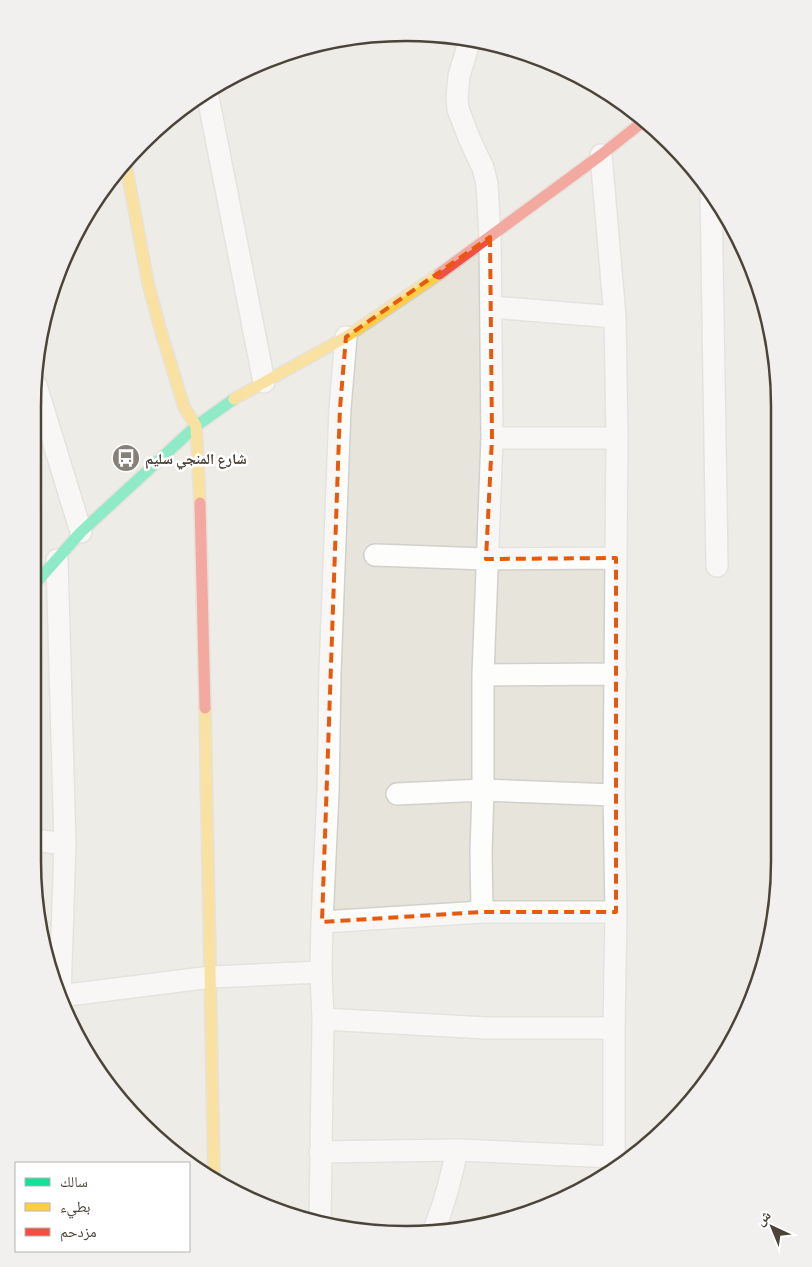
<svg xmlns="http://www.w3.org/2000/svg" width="812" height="1267" font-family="Manrope,'Noto Naskh Arabic',sans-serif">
	<rect width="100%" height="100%" fill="#f4f2ee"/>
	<path fill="#e7e4dc" d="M 381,33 L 454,36 L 526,52 L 592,82 L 652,125 L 702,178 L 741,241 L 767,310 L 779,382 L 776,909 L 751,1004 L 687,1107 L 593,1184 L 502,1222 L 382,1234 L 286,1215 L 179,1157 L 96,1069 L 52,981 L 33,861 L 36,357 L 61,263 L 125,160 L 178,110 L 241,71 L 309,45 Z"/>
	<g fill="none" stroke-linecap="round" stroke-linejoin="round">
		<defs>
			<path id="street" d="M 470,39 L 459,76 L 457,98 L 458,109 L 469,138 L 483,168 L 487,184 L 490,237 L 492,438 L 483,675 L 483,790 L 481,852 L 482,912
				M 207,92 L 264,382
				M 601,155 L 615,317 L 617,438 L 614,795 L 616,912 L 614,1028 L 614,1167
				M 711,192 L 717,566
				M 491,307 L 615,317
				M 36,385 L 81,532
				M 492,438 L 617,438
				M 375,555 L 486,559 L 616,558
				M 57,560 L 65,844 L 60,996
				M 483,675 L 616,674
				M 397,794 L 483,790 L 614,795
				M 33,840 L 65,844
				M 322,922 L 482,912 L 616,912
				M 60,996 L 211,977 L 321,972
				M 323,1019 L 486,1028 L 614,1028
				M 320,1152 L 457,1150 L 614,1157
				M 320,1221 L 323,1019 L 321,972 L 322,922 L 328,792 L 330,673 L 340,408 L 346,337
				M 434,1229 C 445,1203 451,1177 457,1150"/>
			<path id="fast" d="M 34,585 L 81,532 L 196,426 L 234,399"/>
			<path id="slow" d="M 125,160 L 148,283 L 160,328 L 184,407 L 196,426 L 200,503
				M 234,399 L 346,337 L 439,274
				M 205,708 L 214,1176"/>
			<path id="jam" d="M 439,274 L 601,155 L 645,120
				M 200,503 L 205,708"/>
		</defs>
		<use href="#street" stroke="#d2d0cb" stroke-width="24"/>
		<use href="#fast" stroke="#d3cfc5" stroke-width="14"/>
		<use href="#slow" stroke="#d3cfc5" stroke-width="14"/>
		<use href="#jam" stroke="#d3cfc5" stroke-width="14"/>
		<use href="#street" stroke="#fdfdfc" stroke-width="21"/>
		<use href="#fast" stroke="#16e098" stroke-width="11"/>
		<use href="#slow" stroke="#ffcf43" stroke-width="11"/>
		<use href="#jam" stroke="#f24e42" stroke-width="11"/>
	</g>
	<path d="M0 0H812V1267H0ZM 490,237 L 492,438 L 486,559 L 616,558 L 616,912 L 482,912 L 322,922 L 340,408 L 346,337 Z" fill="#f4f2ee" fill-opacity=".55" fill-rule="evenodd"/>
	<path fill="none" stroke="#e8590c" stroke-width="4" stroke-dasharray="10 6" stroke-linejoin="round" d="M 490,237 L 492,438 L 486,559 L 616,558 L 616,912 L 482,912 L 322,922 L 340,408 L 346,337 Z"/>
	<defs>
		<symbol id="bus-disc" viewBox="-11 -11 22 22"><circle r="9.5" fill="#868178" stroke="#fff"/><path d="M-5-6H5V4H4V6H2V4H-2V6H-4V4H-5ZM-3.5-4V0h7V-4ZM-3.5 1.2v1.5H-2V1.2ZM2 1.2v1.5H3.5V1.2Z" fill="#fff"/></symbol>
	</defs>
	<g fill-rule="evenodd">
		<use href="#bus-disc" x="110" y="442" width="32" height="32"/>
	</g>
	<g text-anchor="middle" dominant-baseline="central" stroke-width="5" stroke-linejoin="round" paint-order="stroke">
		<g font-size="15" font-weight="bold" fill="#4b4439" stroke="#fff" text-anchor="start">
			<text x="145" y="458">شارع المنجي سليم</text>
		</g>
	</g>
	<path d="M0 0H812V1267H0ZM406 41H406A365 365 0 0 1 771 406V861A365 365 0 0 1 406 1226H406A365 365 0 0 1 41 861V406A365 365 0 0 1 406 41Z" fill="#f1f0ef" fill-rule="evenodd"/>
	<path fill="none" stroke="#4b4439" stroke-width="2.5" d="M406 41H406A365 365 0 0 1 771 406V861A365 365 0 0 1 406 1226H406A365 365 0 0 1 41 861V406A365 365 0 0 1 406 41Z"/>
	<rect x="15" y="1162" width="175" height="90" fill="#ffffff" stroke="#b7b4b0"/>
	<rect x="25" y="1178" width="25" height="8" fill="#16e098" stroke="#b7b4b0"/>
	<text x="60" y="1187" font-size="15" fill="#4b4439">سالك</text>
	<rect x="25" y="1203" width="25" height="8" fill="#ffcf43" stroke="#b7b4b0"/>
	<text x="60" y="1212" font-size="15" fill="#4b4439">بطيء</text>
	<rect x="25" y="1228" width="25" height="8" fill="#f24e42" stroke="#b7b4b0"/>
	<text x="60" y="1237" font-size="15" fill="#4b4439">مزدحم</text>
	<g transform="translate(772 1227) rotate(316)" stroke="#ffffff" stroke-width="4" paint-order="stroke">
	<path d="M0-4L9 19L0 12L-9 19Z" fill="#4b4439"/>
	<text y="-8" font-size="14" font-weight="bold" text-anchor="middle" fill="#4b4439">ش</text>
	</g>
</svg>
